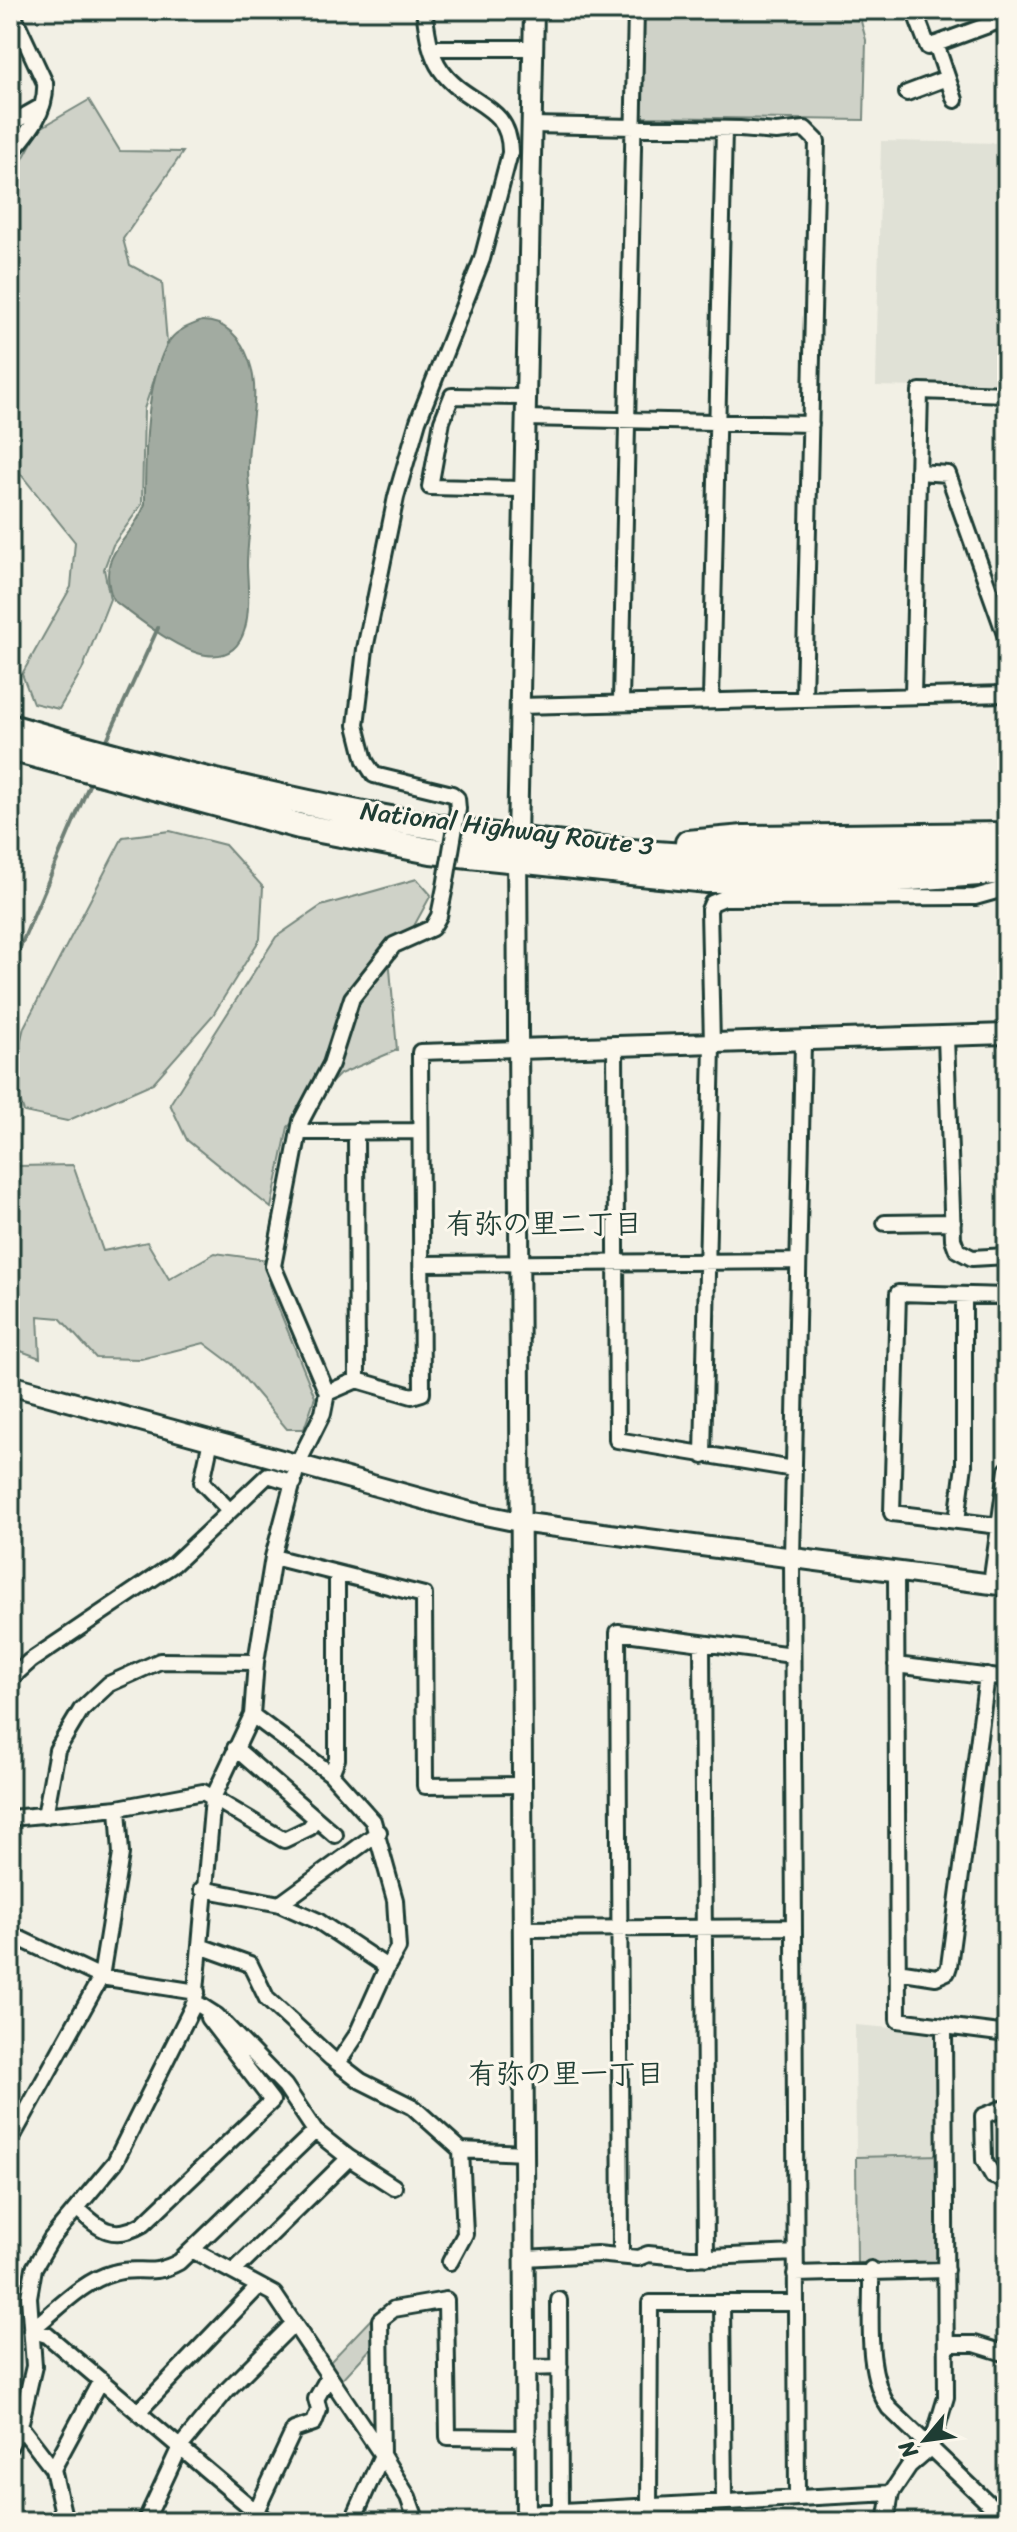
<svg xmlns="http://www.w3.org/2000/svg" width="1017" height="2532" font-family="Sriracha,'Klee One',sans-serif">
	<rect width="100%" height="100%" fill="#f2f0e5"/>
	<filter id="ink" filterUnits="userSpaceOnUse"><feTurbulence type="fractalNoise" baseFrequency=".0125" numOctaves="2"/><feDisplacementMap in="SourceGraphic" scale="16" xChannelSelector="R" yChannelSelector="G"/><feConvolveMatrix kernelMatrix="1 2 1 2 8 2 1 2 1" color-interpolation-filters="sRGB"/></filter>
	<g filter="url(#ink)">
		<path fill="#e0e1d6" d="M 881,141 L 1007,143 L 1007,389 L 876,386 Z
			M 855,2025 L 941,2032 L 940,2155 L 856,2156 Z"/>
		<path fill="#cfd2c8" stroke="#77887e" stroke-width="2" d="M 643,10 L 858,10 L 866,40 L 864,120 L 641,117 Z
			M 89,100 L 120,151 L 183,152 L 123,239 L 130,265 L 162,282 L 167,343 L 144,409 L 142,504 L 113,545 L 104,569 L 110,599 L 82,670 L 59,709 L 33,703 L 22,674 L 71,587 L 75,542 L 19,472 L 10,469 L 10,183 L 39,129 Z
			M 10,790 L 18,793 L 21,823 L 10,853 Z
			M 170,831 L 225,845 L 263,887 L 260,939 L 213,1015 L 153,1083 L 67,1121 L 24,1112 L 12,1077 L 24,1027 L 123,837 Z
			M 417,879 L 431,895 L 414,926 L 389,957 L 397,1050 L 340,1074 L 288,1127 L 271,1208 L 187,1140 L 170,1104 L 276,937 L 321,906 Z
			M 73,1165 L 103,1251 L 147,1242 L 169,1279 L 215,1253 L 267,1260 L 271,1290 L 315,1397 L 304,1429 L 287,1429 L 232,1364 L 204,1343 L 141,1359 L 96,1358 L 60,1318 L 38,1316 L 40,1358 L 10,1347 L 10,1171 L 17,1166 Z
			M 940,2155 L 940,2260 L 935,2264 L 857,2265 L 856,2157 Z
			M 373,2317 L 373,2346 L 341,2381 L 329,2363 Z"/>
		<path fill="#a2aba1" stroke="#6e7f75" stroke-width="2" d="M 202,321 C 226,321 241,338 249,360 C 262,397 247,432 248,469 C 248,483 251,497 251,511 C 250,529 247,548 247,566 C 248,595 257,662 206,655 C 178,651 136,617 113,600 C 95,550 130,545 145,504 C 145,460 145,377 170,340 C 177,330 191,325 202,321 Z"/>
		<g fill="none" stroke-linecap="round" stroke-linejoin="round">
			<path stroke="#6e7f75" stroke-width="4" d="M 105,744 L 158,628
				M 10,971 L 92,778"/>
			<defs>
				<path id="street" d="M 424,10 C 427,30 429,53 441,70 C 466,106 511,103 510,153 L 482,259 L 418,421 L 396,497 L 365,649 L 356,725 L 365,761 L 374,775 L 452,794 L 457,798 L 458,809
					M 914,10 L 928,47 L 1002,20
					M 999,10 L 1007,33
					M 936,44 L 955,100
					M 431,48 L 533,48
					M 907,93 L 947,78
					M 10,124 L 42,106
					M 531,125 L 740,129 L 776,132 L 805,129 L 817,141 L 804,699
					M 10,154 C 28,133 47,112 45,83 L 11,10
					M 524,418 L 811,424
					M 918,472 L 948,474 L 1007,640
					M 522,489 L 430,487 L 442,421 L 452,396 L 525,397
					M 913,695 L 920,391 L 1007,394
					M 711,700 L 724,129
					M 621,702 L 636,10
					M 519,706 L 1007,694
					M 946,1037 L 953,1239 L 957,1250 L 972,1258 L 1007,1256
					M 615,1045 L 617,1440 L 794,1469
					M 356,1131 L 357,1380
					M 299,1132 L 420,1131
					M 885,1223 L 953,1222
					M 422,1264 L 798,1261
					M 327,1393 L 357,1380 L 412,1396 L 422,1393 L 420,1052 L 517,1049
					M 211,1440 L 202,1482 L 230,1511
					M 703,1456 L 712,1044 L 709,910 L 712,903 L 724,898 L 975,897 L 1007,888
					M 957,1521 L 964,1465 L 964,1295
					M 999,1526 L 892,1513 L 898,1293 L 1007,1296
					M 273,1557 L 424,1595 L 425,1786 L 522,1785
					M 896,1571 L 898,2020 L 1007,2034
					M 991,1584 L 1007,1470
					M 702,1644 L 706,2258
					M 896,1665 L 1007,1679
					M 10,1679 L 30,1661 L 174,1564 L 268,1475 L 294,1483
					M 235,1748 L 335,1835
					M 331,1774 L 337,1759 L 337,1575
					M 45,1816 L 57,1750 L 81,1710 L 109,1684 L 160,1661 L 256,1662
					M 10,1818 L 118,1808 L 203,1792 L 284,1840 L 309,1828 L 316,1819
					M 202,1889 L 280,1904 L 318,1921 L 387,1967 L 398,1948 L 395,1900 L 373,1821 L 331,1774 L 252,1715
					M 280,1904 L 379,1832
					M 522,1929 L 794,1927
					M 10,1934 L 101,1977 L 197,1992
					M 200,1946 L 250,1964 L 267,1999 L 331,2058 L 361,2081 L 413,2107 L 461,2150 L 523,2153
					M 897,1971 L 936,1977 L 947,1972 L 949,1966 L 987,1676
					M 195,2002 L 217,2016 L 285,2086 L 315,2131 L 349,2158 L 234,2271
					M 338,2063 L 356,2036 L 387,1967
					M 1007,2110 L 1001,2109 L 983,2116 L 984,2160 L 993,2176 L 1007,2181
					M 10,2141 L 101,1977 L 121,1854 L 118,1808
					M 349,2158 L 394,2187
					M 78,2209 C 100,2230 114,2241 143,2224 L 272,2101 L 208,2018
					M 192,2250 L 274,2294 L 382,2455 L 408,2497 L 417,2522
					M 621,2254 L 618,1632 L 792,1655
					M 525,2258 L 597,2254 L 638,2258 L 648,2254 L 690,2258 L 795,2253
					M 450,2262 L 465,2234 L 461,2150
					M 871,2269 C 872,2314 864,2370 889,2408 L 1007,2521
					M 795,2274 L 946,2270
					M 559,2300 L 560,2511
					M 722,2304 L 724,2501
					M 31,2330 C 56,2311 82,2281 113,2273 C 139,2265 150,2278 179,2262 L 315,2131
					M 31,2330 L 47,2335 L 268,2522
					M 946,2344 L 975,2344 L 1007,2354
					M 525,2368 L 560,2367
					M 139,2411 L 259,2286
					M 20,2426 L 53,2469 L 65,2522
					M 10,2446 L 20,2426 L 34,2366 L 29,2297 L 34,2268 L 51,2239 L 115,2162 L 195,2002 L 213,1798 L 252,1715 L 256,1662 L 273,1557 L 298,1463 L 323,1413 L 327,1393 L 273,1266 L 301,1121 L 331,1064 L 352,998 L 394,945 L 432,928 L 439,916 L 445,887
					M 53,2469 L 101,2380
					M 797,2497 L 792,1558 L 803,1041
					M 649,2506 L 650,2303 L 795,2303
					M 526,2513 L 891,2493
					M 145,2522 L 180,2447 L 227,2390 L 294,2323
					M 251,2522 L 294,2430 L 314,2423 L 319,2410 L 316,2399 L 329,2376
					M 352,2522 L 382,2455 L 380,2320 L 394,2309 L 446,2300 L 448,2437 L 525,2438
					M 886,2522 L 891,2493 L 909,2466 L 931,2447 L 946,2397 L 944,2026"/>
				<path id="secondary" d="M 517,1049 L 1007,1034
					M 10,1385 L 470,1512 L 519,1522 L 1007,1586
					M 526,2522 L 517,840 L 534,10"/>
				<path id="highway" d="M 10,727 C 249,797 491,849 741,859 C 829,862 919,856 1007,850
					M 10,748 L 299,826 L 431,851 L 707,880 L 896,879 L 1007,871
					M 688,843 L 744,838 L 1007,835"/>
			</defs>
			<use href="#street" stroke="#1f3d34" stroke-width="20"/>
			<use href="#secondary" stroke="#1f3d34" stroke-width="24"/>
			<use href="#highway" stroke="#1f3d34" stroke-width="30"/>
			<use href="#street" stroke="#fbf7ec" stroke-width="14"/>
			<use href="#secondary" stroke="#fbf7ec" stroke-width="18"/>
			<use href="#highway" stroke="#fbf7ec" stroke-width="24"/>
			<defs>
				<path id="street-bridge" d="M 445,887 L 458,809"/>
			</defs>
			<use href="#street-bridge" stroke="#1f3d34" stroke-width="20" stroke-linecap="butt"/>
			<use href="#street-bridge" stroke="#fbf7ec" stroke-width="14"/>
		</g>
	</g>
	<g text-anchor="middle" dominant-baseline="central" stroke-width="6" stroke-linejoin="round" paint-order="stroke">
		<g font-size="26" fill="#1f3d34" stroke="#fbf7ec">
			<text transform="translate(507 828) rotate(7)">National Highway Route 3</text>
		</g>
		<g font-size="28" font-weight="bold" fill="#1f3d34" stroke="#fbf7ec">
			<text x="544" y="1223">有弥の里二丁目</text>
			<text x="566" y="2073">有弥の里一丁目</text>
		</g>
	</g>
	<rect width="1017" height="2532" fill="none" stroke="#fbf7ec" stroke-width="40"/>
	<rect x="20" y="20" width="977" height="2492" fill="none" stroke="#1f3d34" stroke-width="3" filter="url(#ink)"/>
	<g transform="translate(925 2440) rotate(241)" stroke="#fbf7ec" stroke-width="6" paint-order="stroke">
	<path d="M0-6L14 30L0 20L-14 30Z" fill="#1f3d34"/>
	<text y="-12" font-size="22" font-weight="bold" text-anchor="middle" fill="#1f3d34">N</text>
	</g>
</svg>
